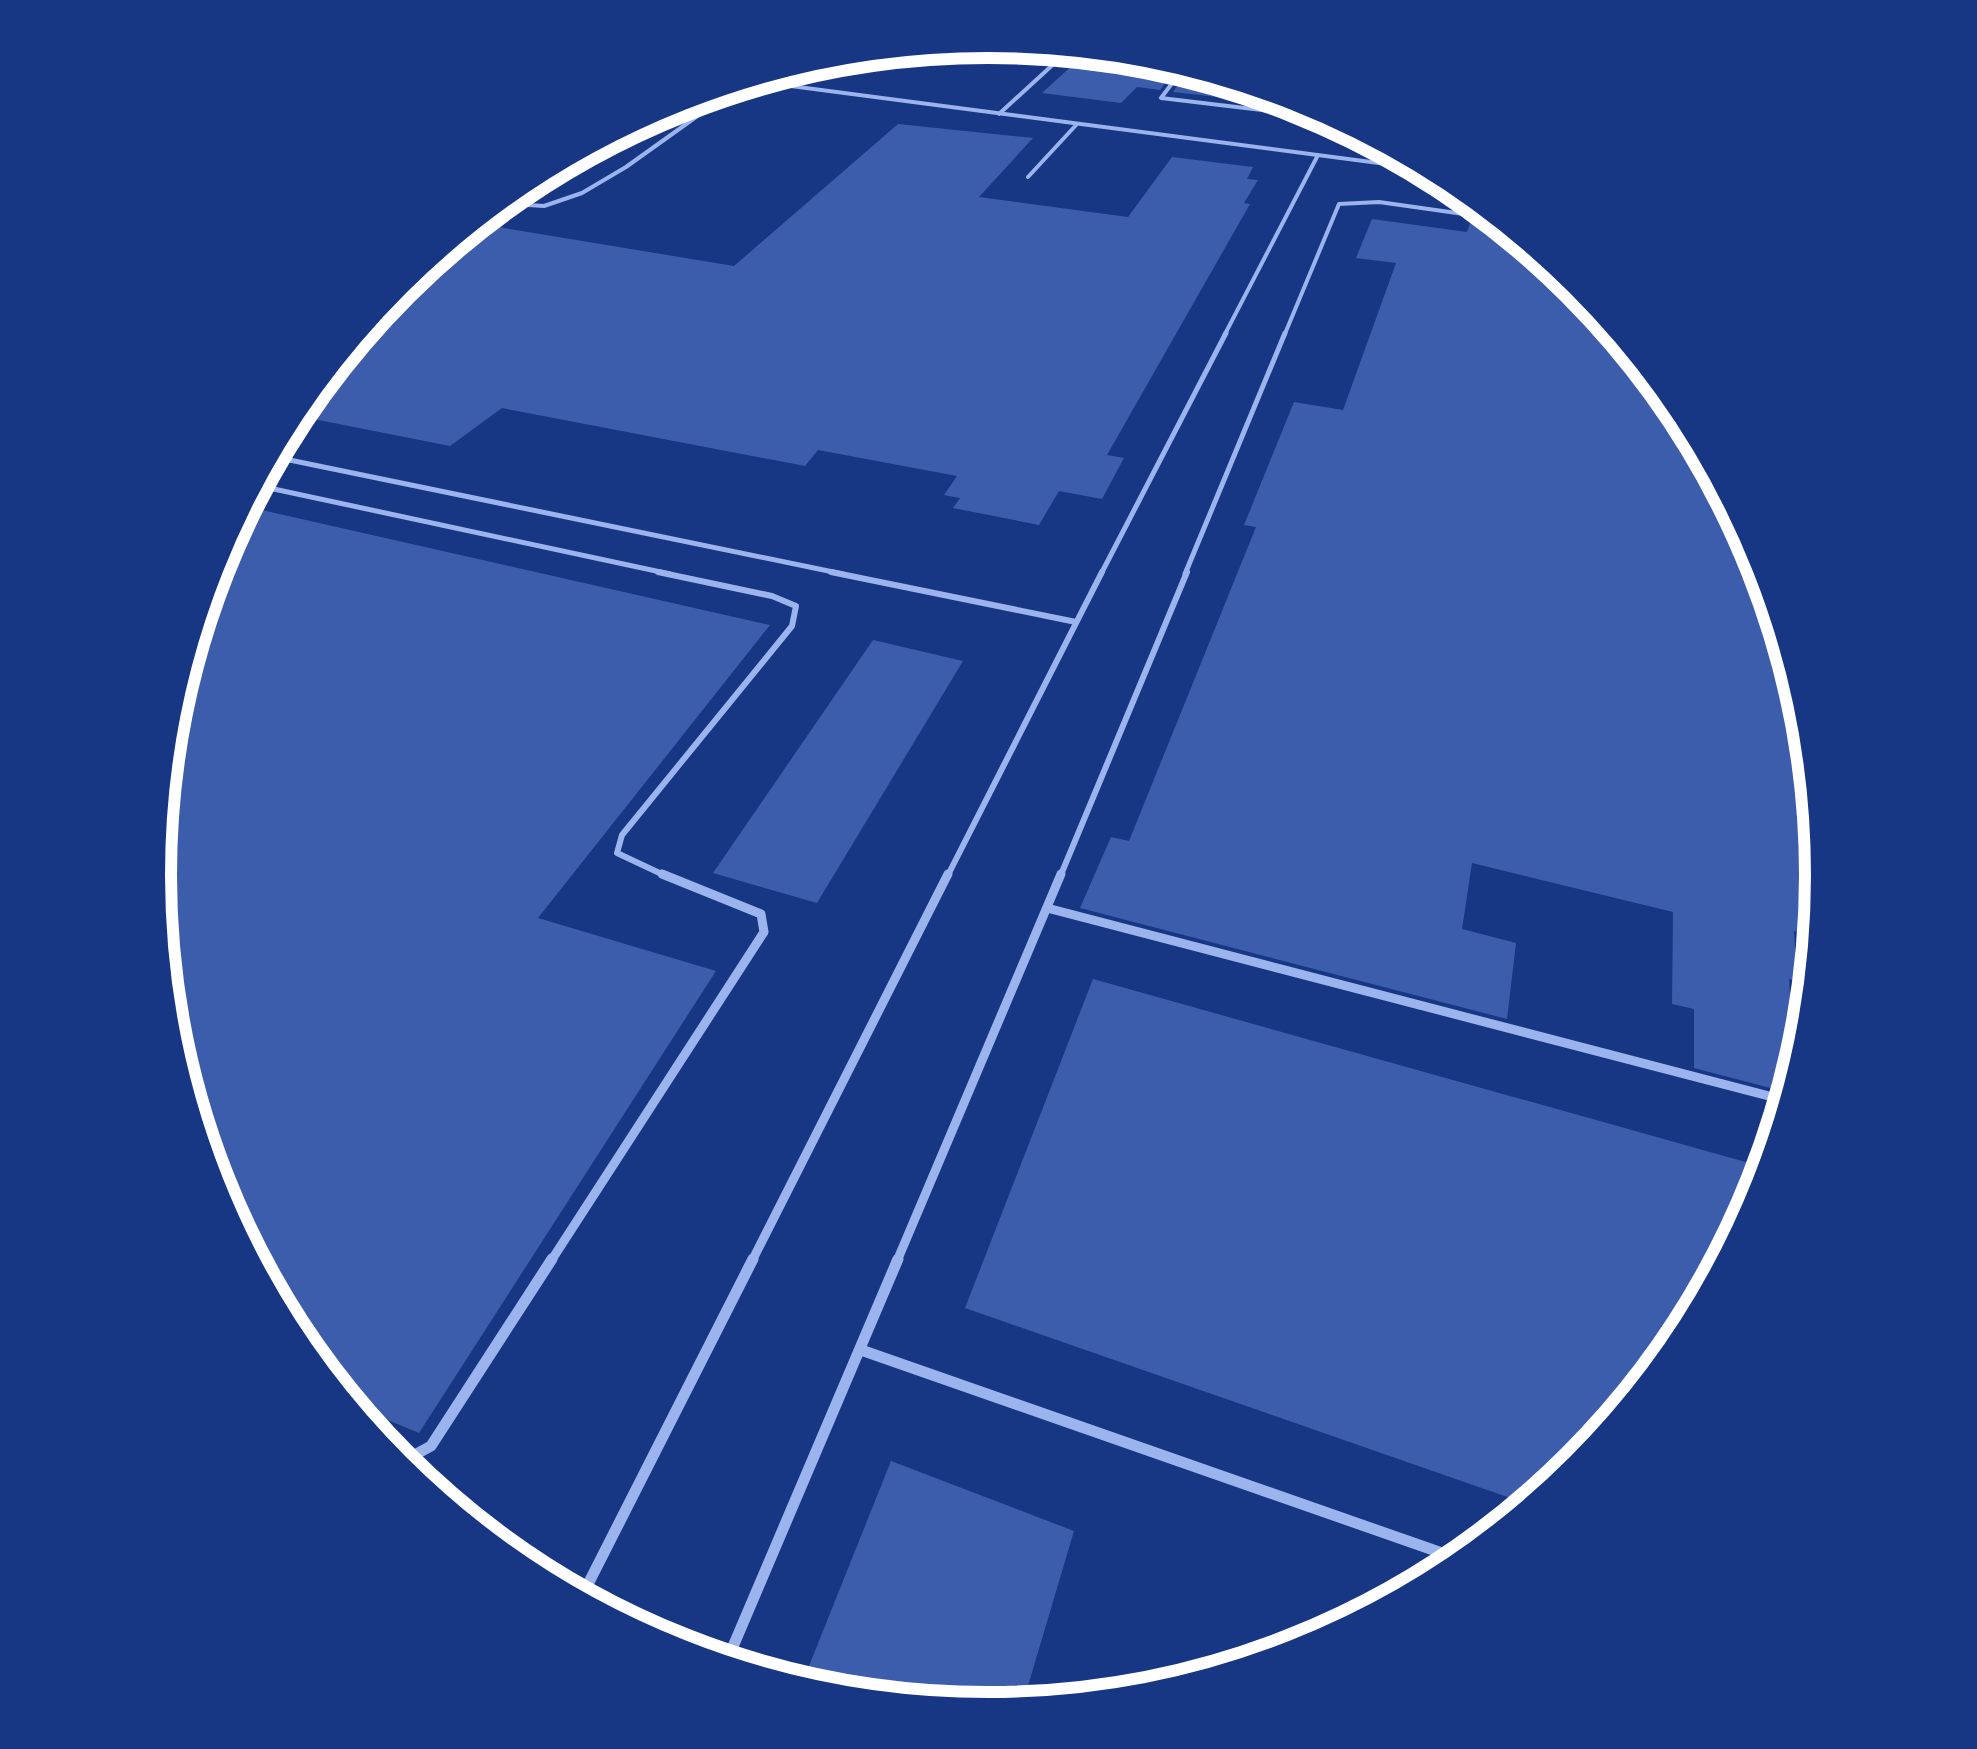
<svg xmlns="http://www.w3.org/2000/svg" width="1977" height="1749" font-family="'Alegreya Sans',sans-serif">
	<rect width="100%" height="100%" fill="#173784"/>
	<path fill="#3b5dac" d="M 1089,50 L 1152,56 L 1179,64 L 1160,90 L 1137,87 L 1121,103 L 1042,93 Z
		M 1190,68 L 1238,82 L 1235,99 L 1173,92 Z
		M 898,124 L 1033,138 L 979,197 L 1128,217 L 1172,157 L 1253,167 L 1247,179 L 1258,180 L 1244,203 L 1250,204 L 1107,455 L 1124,458 L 1102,499 L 1059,491 L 1039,525 L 953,508 L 960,498 L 944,495 L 957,476 L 818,450 L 805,466 L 502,408 L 450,446 L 293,415 L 389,296 L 498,227 L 734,266 Z
		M 1372,219 L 1467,232 L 1470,223 L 1510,228 L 1579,285 L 1683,411 L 1760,556 L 1793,667 L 1816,937 L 1794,931 L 1797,981 L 1789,979 L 1795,1076 L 1790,1093 L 1694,1068 L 1694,1009 L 1672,1004 L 1673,912 L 1472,863 L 1462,929 L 1516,943 L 1507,1019 L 1080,908 L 1111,837 L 1129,841 L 1256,527 L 1244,525 L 1294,402 L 1343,410 L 1396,263 L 1356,258 Z
		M 244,506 L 770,625 L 538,918 L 716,971 L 419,1433 L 349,1404 L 294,1338 L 217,1193 L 170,1037 L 154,874 L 170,711 L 218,555 Z
		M 873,640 L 963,661 L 817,903 L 713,873 Z
		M 1093,979 L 1767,1168 L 1759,1194 L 1682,1339 L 1578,1465 L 1530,1505 L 965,1308 Z
		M 891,1461 L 1074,1531 L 1022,1706 L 988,1709 L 825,1693 L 801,1686 Z"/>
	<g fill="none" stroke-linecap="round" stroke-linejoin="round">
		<path stroke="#9bb4ed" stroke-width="4" d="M 1185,66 L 1161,98 L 1337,119
			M 745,80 L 1432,170
			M 999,114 L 1071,48
			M 1028,177 L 1077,124
			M 498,203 L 544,206 L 582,193 L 626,167 L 703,112 L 680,100
			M 1224,336 L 1318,155
			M 1284,336 L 1339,204 L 1379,202 L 1499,219"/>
		<path stroke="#9bb4ed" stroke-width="5" d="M 270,456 L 843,574
			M 255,485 L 670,574
			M 1101,574 L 1226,333
			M 1185,574 L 1285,333"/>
		<path stroke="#9bb4ed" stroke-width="6" d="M 658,572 L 772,596 L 796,606 L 792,626 L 622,835 L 617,853 L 668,877
			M 831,572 L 1076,622
			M 947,877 L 1102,572
			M 1060,877 L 1187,572"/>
		<path stroke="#9bb4ed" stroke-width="9" d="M 1047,908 L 1788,1101
			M 551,1261 L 764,932 L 761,914 L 662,874
			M 752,1261 L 948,874
			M 897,1261 L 1061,874"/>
		<path stroke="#9bb4ed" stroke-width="11" d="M 861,1350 L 1462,1560
			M 398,1464 L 431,1446 L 552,1259
			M 581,1598 L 753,1259
			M 726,1663 L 898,1259"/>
	</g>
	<path d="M0 0H1977V1749H0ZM171 875a817 817 0 1 1 1634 0a817 817 0 1 1-1634 0Z" fill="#173784" fill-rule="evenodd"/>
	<path fill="none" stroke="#fff" stroke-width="12" d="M171 875a817 817 0 1 1 1634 0a817 817 0 1 1-1634 0Z"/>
</svg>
